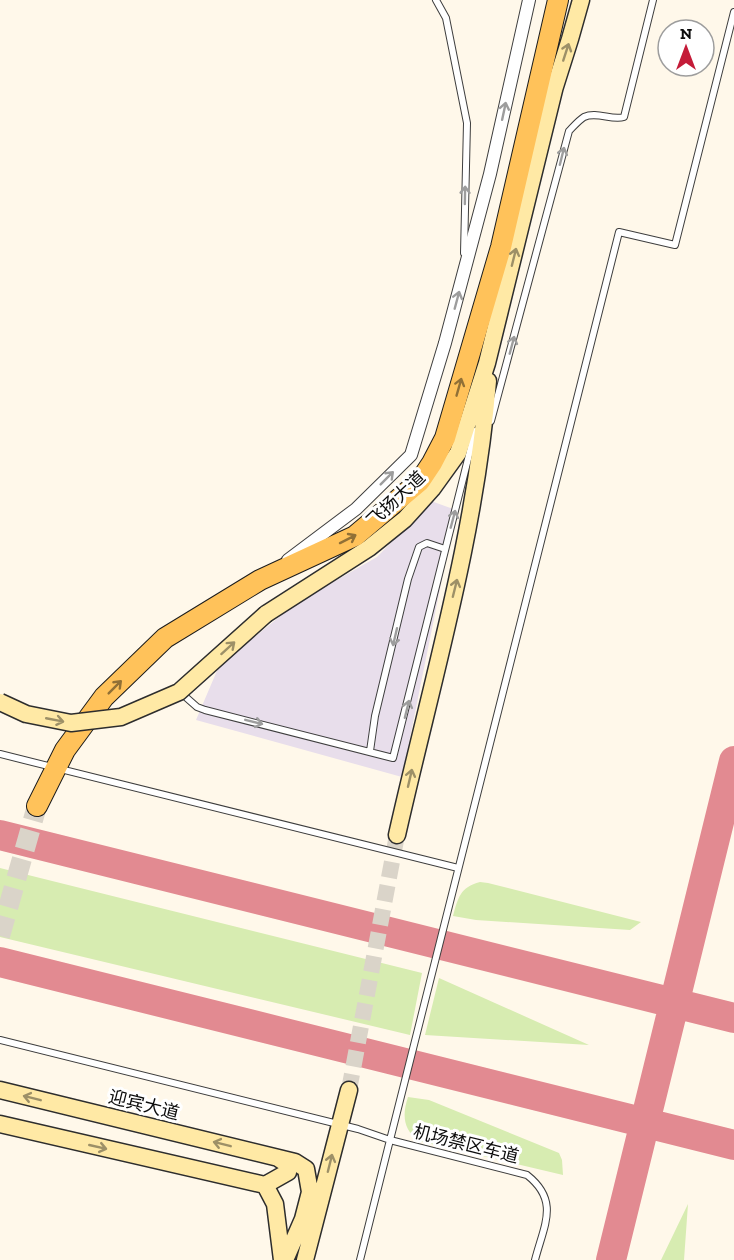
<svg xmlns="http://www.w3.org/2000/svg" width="734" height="1260" font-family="'Zilla Slab','Noto Sans SC',serif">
	<rect width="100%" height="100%" fill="#fff8ea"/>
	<path fill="#e8deeb" d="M 431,501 L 456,510 L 402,777 L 196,720 L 219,666 L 295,604 L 377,557 Z"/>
	<path fill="#d7ecb1" d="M 0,868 L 422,973 L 410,1035 L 0,937 Z
		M 480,882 L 488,883 L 641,922 L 630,930 L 476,920 L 453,916 C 458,898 460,887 480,882 Z
		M 439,978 L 589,1045 L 425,1035 Z
		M 408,1097 L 429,1100 L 559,1153 L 562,1160 L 563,1175 L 419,1141 C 403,1130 402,1115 408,1097 Z
		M 688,1204 L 684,1260 L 661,1260 Z"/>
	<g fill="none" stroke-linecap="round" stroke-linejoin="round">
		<path stroke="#e28a91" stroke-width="30" d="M 0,835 L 734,1018
			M 0,962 L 734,1145
			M 611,1260 L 734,761"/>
		<path stroke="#dad4c9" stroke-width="16" stroke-dasharray="16 8" stroke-linecap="butt" d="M 349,1090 L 397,835"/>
		<path stroke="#dad4c9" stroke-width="20" stroke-dasharray="20 10" stroke-linecap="butt" d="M 0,936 L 37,806"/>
		<defs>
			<path id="lane" d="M 436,0 L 446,18 L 467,123 L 464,253
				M 491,421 L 569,131 C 573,127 579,120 584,117 C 597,111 612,121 624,117 L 653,0
				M 180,692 L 197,707 L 205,710 L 393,758 L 475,431
				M 370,751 L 375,716 L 408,579 L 419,547 L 427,543 L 445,549
				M 0,754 L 458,868
				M 0,1040 L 358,1129 L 390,1140 L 619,232 L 675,245 L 734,12
				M 360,1260 L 390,1140 L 527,1175 C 560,1201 544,1225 535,1260"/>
			<path id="street" d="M 288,560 L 356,509 L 411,455 L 445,343 L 490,174 L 529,0"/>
			<path id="secondary" d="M 552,96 L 570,39 L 581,0
				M 266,614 L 369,548 L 405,519 L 432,489 L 458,453 L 487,363 L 555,86
				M 397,835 C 431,684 476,535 488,381
				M 0,1090 L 295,1162 L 306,1169 L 310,1192 L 303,1219 L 285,1260
				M 0,1124 L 265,1185
				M 265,1185 L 275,1204 L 282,1260
				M 265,1185 L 288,1172 L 287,1164 L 278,1158
				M 305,1260 L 349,1090"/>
			<path id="primary" d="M 37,806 L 65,750 L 104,697 L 165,638 L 260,580 L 355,536 L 420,481 L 432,463 L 445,438 L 501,247 L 558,0"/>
		</defs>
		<use href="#lane" stroke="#3e3e3e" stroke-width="8"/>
		<use href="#street" stroke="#3e3e3e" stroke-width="14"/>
		<use href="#secondary" stroke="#2d2d2d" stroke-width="19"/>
		<use href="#primary" stroke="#1c1c1c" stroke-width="22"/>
		<use href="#lane" stroke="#fff" stroke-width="6"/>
		<use href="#street" stroke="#fff" stroke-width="12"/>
		<use href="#secondary" stroke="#ffe9a5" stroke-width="16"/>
		<use href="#primary" stroke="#ffc25a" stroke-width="20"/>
		<defs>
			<path id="secondary-bridge" d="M 0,702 L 26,714 L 71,723 L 121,717 L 179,692 L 266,614"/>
		</defs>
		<use href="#secondary-bridge" stroke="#2d2d2d" stroke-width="19" stroke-linecap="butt"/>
		<use href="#secondary-bridge" stroke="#ffe9a5" stroke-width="16"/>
	</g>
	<defs><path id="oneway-shaft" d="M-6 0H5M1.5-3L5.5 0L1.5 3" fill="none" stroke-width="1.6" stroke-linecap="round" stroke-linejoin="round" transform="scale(1.5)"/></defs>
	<g stroke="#9d9067">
		<use href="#oneway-shaft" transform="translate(566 52) rotate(-72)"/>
		<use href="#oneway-shaft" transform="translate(514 257) rotate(-76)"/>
		<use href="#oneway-shaft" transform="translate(455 588) rotate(-76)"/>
		<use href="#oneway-shaft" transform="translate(228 648) rotate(-42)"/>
		<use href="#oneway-shaft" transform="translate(55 720) rotate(11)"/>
		<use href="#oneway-shaft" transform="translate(410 778) rotate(-77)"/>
		<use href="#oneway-shaft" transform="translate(32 1098) rotate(-166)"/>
		<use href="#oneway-shaft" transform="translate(222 1144) rotate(-166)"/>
		<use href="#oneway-shaft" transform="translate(98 1147) rotate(13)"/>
		<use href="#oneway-shaft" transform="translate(330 1163) rotate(-76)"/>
	</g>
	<g stroke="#9d9d9d">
		<use href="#oneway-shaft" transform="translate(504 111) rotate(-78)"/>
		<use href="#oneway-shaft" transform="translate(562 156) rotate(-76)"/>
		<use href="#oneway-shaft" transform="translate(465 195) rotate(-89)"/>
		<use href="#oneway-shaft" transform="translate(457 300) rotate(-75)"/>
		<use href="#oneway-shaft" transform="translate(512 345) rotate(-75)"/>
		<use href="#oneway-shaft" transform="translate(387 478) rotate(-45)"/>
		<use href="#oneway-shaft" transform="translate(453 519) rotate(-75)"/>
		<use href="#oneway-shaft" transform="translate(395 637) rotate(103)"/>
		<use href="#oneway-shaft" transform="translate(407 709) rotate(-76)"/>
		<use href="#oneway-shaft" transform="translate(254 722) rotate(14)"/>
	</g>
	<g stroke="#917036">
		<use href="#oneway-shaft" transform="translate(459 387) rotate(-74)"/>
		<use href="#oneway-shaft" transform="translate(348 539) rotate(-27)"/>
		<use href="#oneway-shaft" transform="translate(115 687) rotate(-45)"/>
	</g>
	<g text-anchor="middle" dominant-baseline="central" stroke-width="6" stroke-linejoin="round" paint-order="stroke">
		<g font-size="18" fill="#0b0b0b" stroke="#fff">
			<text transform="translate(396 499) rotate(-43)">飞扬大道</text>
			<text transform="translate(144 1105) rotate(14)">迎宾大道</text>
			<text transform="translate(466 1144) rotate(14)">机场禁区车道</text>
		</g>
	</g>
	<g transform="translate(686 48)"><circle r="28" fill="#ffffff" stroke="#9d9d9d" stroke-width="1.5"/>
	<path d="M0-4.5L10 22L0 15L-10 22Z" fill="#c41b38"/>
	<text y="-9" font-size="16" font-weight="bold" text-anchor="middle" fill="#0b0b0b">N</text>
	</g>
</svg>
